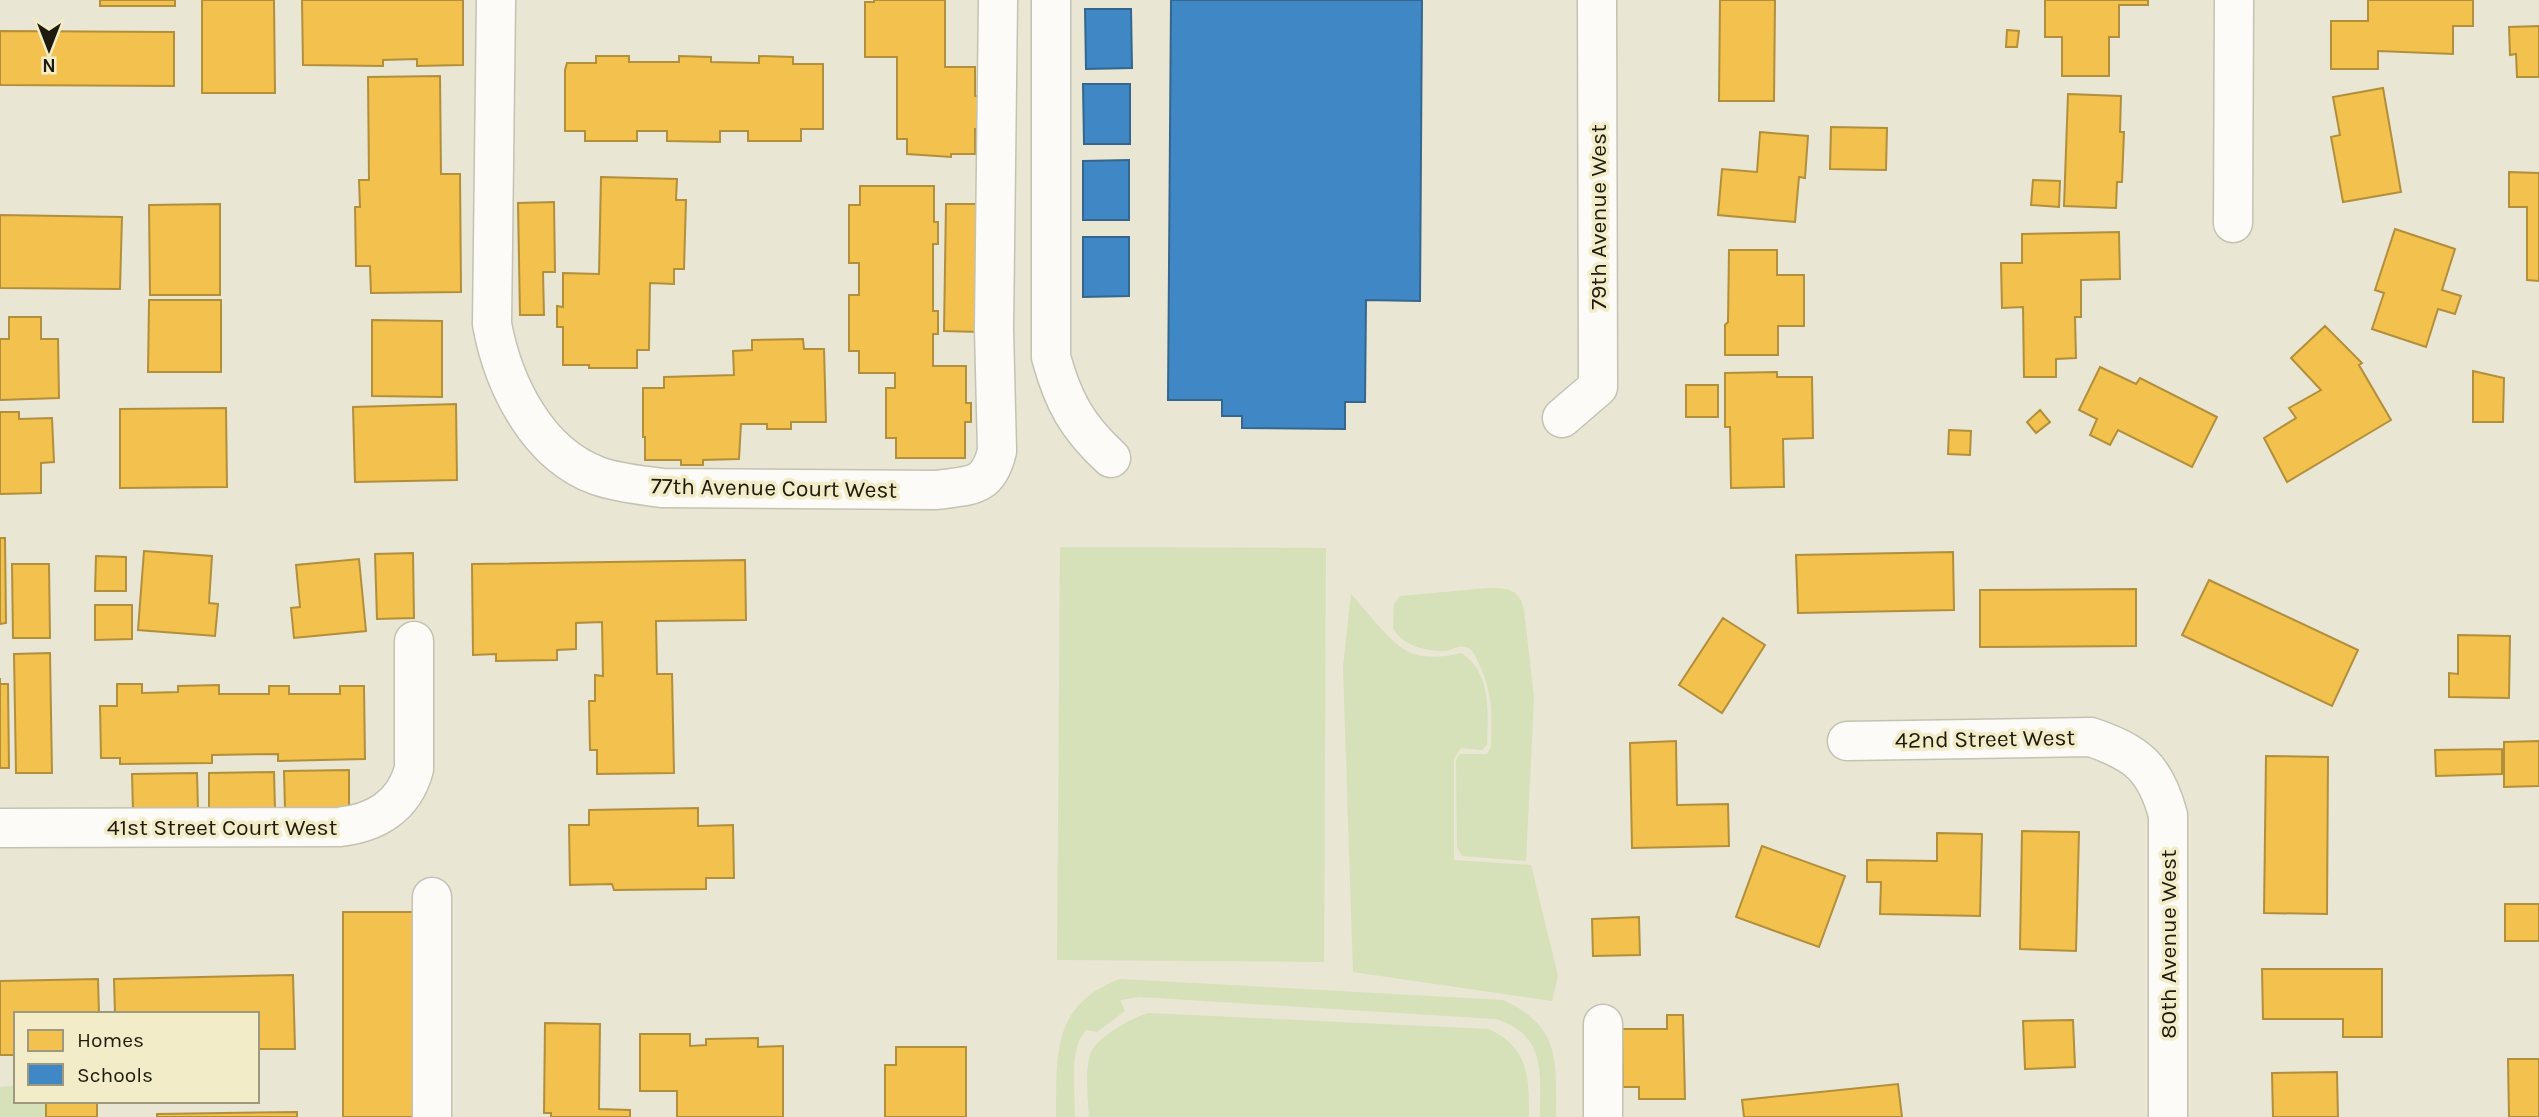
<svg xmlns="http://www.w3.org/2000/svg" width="2539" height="1117" font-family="Karla,sans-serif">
	<rect width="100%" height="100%" fill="#e9e6d3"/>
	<path fill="#d6e0b9" d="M 1060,547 L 1326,548 L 1324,962 L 1057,960 Z
		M 1488,588 C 1506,588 1520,588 1524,610 L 1534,698 L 1526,861 L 1462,856 L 1457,847 L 1456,760 L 1460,754 L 1487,754 L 1491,747 C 1492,715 1493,697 1481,668 C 1478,662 1475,653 1470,649 C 1461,643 1453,650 1445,651 C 1425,651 1403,646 1393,628 L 1394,604 L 1400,596 Z
		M 1351,594 C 1366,610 1391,645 1411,653 C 1426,659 1446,657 1461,653 C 1492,672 1488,714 1487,745 L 1482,750 L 1461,748 L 1454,758 L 1454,860 L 1531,865 L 1558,976 L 1552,1001 L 1353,972 L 1343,667 Z
		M 1119,979 L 1503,1000 C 1561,1027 1556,1060 1556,1117 L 1540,1117 C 1540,1074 1547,1035 1496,1019 L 1140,997 L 1120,1000 L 1125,1011 L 1097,1032 L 1086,1030 C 1068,1050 1075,1091 1075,1117 L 1056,1117 C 1057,1055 1051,1006 1119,979 Z
		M 1148,1013 L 1488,1029 C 1529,1047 1529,1077 1529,1117 L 1089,1117 C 1088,1099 1084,1066 1092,1050 C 1101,1035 1132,1018 1148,1013 Z
		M 16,1085 L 16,1101 L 46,1101 L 46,1117 L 0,1117 L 0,1087 Z"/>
	<path fill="#f2c14e" stroke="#b28f3b" stroke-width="2" d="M 100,0 L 175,0 L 175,6 L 100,6 Z
		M 202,0 L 274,0 L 275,93 L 202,93 Z
		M 302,0 L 463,0 L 463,65 L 417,66 L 417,59 L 383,60 L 383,66 L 303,65 Z
		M 874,0 L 945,0 L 945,67 L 975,67 L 975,96 L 980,96 L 980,129 L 975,129 L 975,154 L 951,154 L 951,157 L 907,154 L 907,139 L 897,139 L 897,57 L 865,57 L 865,2 L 874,2 Z
		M 1720,0 L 1775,0 L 1774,101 L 1719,101 Z
		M 2045,0 L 2148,0 L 2148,5 L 2119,5 L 2119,37 L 2109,37 L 2109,76 L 2062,76 L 2062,37 L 2045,37 Z
		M 2368,0 L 2473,0 L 2473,26 L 2453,26 L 2453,54 L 2378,51 L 2378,69 L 2331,69 L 2331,21 L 2368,21 Z
		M 2539,26 L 2539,77 L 2517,77 L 2516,54 L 2510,55 L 2509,27 Z
		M 2007,30 L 2019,31 L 2017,47 L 2006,47 Z
		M 0,31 L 174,32 L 174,86 L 0,85 Z
		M 596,56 L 629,56 L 629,62 L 679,62 L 679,56 L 711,57 L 711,62 L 759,63 L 759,56 L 793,57 L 793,64 L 823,64 L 823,129 L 801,129 L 801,141 L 748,141 L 748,131 L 720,131 L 720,142 L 667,141 L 667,131 L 637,131 L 637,141 L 585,141 L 585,131 L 565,131 L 565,70 L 567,63 L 596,63 Z
		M 440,76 L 441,174 L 460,174 L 461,292 L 371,293 L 370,266 L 356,266 L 355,207 L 360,207 L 359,180 L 369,180 L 368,77 Z
		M 2383,88 L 2401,192 L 2343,202 L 2331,137 L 2340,135 L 2333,97 Z
		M 2068,94 L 2121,96 L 2120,132 L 2124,132 L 2122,182 L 2117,182 L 2116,208 L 2064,206 Z
		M 1831,127 L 1887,128 L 1886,170 L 1830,169 Z
		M 1760,132 L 1808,136 L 1805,178 L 1799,177 L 1795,222 L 1718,215 L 1722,169 L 1757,172 Z
		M 2509,172 L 2539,173 L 2539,281 L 2527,280 L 2527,207 L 2509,207 Z
		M 601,177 L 677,179 L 676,200 L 686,200 L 684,269 L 674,269 L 674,284 L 650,283 L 649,350 L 637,350 L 637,368 L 589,368 L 589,365 L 563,365 L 563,327 L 557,327 L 557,306 L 563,307 L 563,273 L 599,274 Z
		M 2033,180 L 2060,181 L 2059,207 L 2031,205 Z
		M 860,186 L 934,186 L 934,222 L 938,222 L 938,244 L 933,244 L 933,311 L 938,311 L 938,334 L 933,334 L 933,366 L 966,366 L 966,403 L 971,403 L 971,422 L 965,422 L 965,458 L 896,458 L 896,438 L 886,438 L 886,388 L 895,388 L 895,373 L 859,373 L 859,351 L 849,351 L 849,295 L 859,295 L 859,263 L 849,263 L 849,205 L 860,205 Z
		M 554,202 L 555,272 L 543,272 L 544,315 L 520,315 L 518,203 Z
		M 220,204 L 220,295 L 150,295 L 149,205 Z
		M 946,204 L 982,204 L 980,332 L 944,331 Z
		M 0,215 L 122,217 L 120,289 L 0,288 Z
		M 2395,229 L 2455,249 L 2442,290 L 2461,296 L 2455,314 L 2438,309 L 2426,347 L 2372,329 L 2384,293 L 2375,290 Z
		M 2119,232 L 2120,279 L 2081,280 L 2081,317 L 2075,317 L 2076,358 L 2056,359 L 2056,377 L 2024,377 L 2023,307 L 2002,308 L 2001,263 L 2022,263 L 2022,234 Z
		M 1729,250 L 1777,250 L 1777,275 L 1804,275 L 1804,326 L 1778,326 L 1778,355 L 1725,355 L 1725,325 L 1728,322 Z
		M 149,300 L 221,300 L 221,372 L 148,372 Z
		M 9,317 L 41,317 L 41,339 L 58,339 L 59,398 L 0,400 L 0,339 L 9,339 Z
		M 372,320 L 442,321 L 442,397 L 372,396 Z
		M 2325,326 L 2362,363 L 2359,365 L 2391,420 L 2287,482 L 2264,438 L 2296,418 L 2289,408 L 2321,390 L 2291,358 Z
		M 803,339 L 804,349 L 824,349 L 826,422 L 791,422 L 791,429 L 767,429 L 767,424 L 741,424 L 739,459 L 703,460 L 703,465 L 681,465 L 681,460 L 645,460 L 645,437 L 643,437 L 643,388 L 664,388 L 664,377 L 734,375 L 733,351 L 752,350 L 752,340 Z
		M 2100,367 L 2136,384 L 2140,378 L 2217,417 L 2192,467 L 2118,430 L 2110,445 L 2090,435 L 2097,419 L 2079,410 Z
		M 2473,371 L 2504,378 L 2503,422 L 2473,422 Z
		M 1777,372 L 1777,377 L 1812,377 L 1813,438 L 1783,439 L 1784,487 L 1731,488 L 1730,427 L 1725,427 L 1725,373 Z
		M 1686,385 L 1718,385 L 1718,417 L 1686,417 Z
		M 456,404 L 457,480 L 355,482 L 353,407 Z
		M 226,408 L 227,487 L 120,488 L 120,409 Z
		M 2040,410 L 2050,422 L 2036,433 L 2027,422 Z
		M 0,412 L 19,412 L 19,419 L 52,418 L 54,462 L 41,463 L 41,493 L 0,494 Z
		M 1949,430 L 1971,431 L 1970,455 L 1948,454 Z
		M 0,538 L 5,538 L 6,623 L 0,624 Z
		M 144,551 L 212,556 L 209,603 L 218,604 L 215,636 L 138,630 Z
		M 1953,552 L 1954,610 L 1798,613 L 1796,555 Z
		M 413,553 L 414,618 L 377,619 L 375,554 Z
		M 96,556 L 126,557 L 126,591 L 95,591 Z
		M 359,559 L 366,631 L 294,638 L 291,608 L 300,607 L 296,565 Z
		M 745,560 L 746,620 L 656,621 L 657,674 L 672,674 L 674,773 L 597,774 L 597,750 L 590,750 L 589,701 L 595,701 L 595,675 L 603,676 L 602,622 L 576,623 L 576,649 L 557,650 L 557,660 L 496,661 L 496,654 L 473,655 L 472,564 Z
		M 12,564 L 49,564 L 50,638 L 13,638 Z
		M 2209,580 L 2358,650 L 2332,706 L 2182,635 Z
		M 2136,589 L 2136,646 L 1980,647 L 1980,590 Z
		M 95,605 L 132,605 L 132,639 L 95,640 Z
		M 1723,618 L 1765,645 L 1722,713 L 1679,685 Z
		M 2458,635 L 2510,636 L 2509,698 L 2449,697 L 2449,673 L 2458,674 Z
		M 50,653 L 52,773 L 16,773 L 14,654 Z
		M 0,678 L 0,684 L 8,684 L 9,768 L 0,768 Z
		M 117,684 L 142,684 L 142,693 L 178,692 L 178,686 L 219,685 L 219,694 L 269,694 L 269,686 L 289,686 L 289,694 L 340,694 L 340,686 L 364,686 L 365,759 L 278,761 L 278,754 L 212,755 L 212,763 L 120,764 L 120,758 L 101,758 L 100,706 L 117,706 Z
		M 1676,741 L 1677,805 L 1728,804 L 1729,846 L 1632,848 L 1630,743 Z
		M 2539,741 L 2539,786 L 2504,787 L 2504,742 Z
		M 2502,749 L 2502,774 L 2436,776 L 2435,750 Z
		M 2266,756 L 2328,757 L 2327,914 L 2264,913 Z
		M 349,770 L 349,808 L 285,809 L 284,771 Z
		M 274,772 L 275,809 L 209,810 L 209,773 Z
		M 197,773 L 198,810 L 133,812 L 132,774 Z
		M 698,808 L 698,826 L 733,825 L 734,878 L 706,878 L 706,889 L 614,890 L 612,884 L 570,885 L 569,825 L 589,825 L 589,810 Z
		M 2022,831 L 2079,832 L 2076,951 L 2020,949 Z
		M 1937,833 L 1982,834 L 1980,916 L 1880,914 L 1881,882 L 1867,882 L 1867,860 L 1937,861 Z
		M 1762,846 L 1845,876 L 1819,947 L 1736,917 Z
		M 2505,904 L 2539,904 L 2539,941 L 2505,941 Z
		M 343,912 L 413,912 L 413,1117 L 343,1117 Z
		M 1639,917 L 1640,955 L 1593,956 L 1592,919 Z
		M 2262,969 L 2382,969 L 2382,1037 L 2343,1037 L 2343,1019 L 2263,1019 Z
		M 293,975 L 295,1049 L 257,1049 L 257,1014 L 115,1014 L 114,979 Z
		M 98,979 L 99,1014 L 16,1014 L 16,1055 L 0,1055 L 0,981 Z
		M 1667,1015 L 1683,1015 L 1685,1099 L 1639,1099 L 1639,1087 L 1623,1087 L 1622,1029 L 1667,1029 Z
		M 2073,1020 L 2075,1067 L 2025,1069 L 2023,1021 Z
		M 545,1023 L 600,1024 L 599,1109 L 630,1110 L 630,1117 L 551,1117 L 551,1113 L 544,1113 Z
		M 640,1034 L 690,1034 L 690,1046 L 706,1045 L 706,1039 L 758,1038 L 758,1047 L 783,1046 L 783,1117 L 677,1117 L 677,1091 L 640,1091 Z
		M 896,1047 L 966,1047 L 966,1117 L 885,1117 L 885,1065 L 896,1065 Z
		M 2508,1059 L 2539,1059 L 2539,1117 L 2509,1117 Z
		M 2337,1072 L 2338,1117 L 2273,1117 L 2272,1073 Z
		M 1898,1084 L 1902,1117 L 1744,1117 L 1742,1100 Z
		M 46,1101 L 97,1101 L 97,1117 L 46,1117 Z
		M 297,1112 L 297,1117 L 157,1117 L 157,1114 Z"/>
	<path fill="#3f88c5" stroke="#35678e" stroke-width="2" d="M 1171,0 L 1422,0 L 1420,301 L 1366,300 L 1365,402 L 1345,402 L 1345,429 L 1242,428 L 1242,416 L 1222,416 L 1222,400 L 1168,400 Z
		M 1085,9 L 1131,9 L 1132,68 L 1086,69 Z
		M 1083,84 L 1130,84 L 1130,144 L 1084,144 Z
		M 1129,160 L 1129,220 L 1083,220 L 1083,161 Z
		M 1083,237 L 1129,237 L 1129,296 L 1083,297 Z"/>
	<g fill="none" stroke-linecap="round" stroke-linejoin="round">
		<defs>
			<path id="minor" d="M 496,0 L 492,324 C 503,384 537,454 598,476 C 618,483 641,485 662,488 L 936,490 C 970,485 988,489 997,451 L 994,329 L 998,0
				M 1051,0 L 1051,357 C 1063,401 1077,427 1111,458
				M 2233,223 L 2234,0
				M 1562,418 L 1598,387 L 1597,0
				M 1847,741 L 2091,737 C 2137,753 2155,767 2168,815 L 2168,1117
				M 0,828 L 339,827 C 376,823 404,806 414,769 L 414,641
				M 1603,1024 L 1603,1117
				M 432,1117 L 432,897"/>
		</defs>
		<use href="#minor" stroke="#c5c2b3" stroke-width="41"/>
		<use href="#minor" stroke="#fcfbf8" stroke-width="38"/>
	</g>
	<g text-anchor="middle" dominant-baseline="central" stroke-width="7" stroke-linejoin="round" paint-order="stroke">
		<g font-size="23" fill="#1e1b0e" stroke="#f3ecc9">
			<text transform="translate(1598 217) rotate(-90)">79th Avenue West</text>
			<text transform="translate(774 488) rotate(1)">77th Avenue Court West</text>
			<text transform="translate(1985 739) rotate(-1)">42nd Street West</text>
			<text x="222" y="827">41st Street Court West</text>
			<text transform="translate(2168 944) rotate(-90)">80th Avenue West</text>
		</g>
	</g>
	<rect x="14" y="1012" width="245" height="91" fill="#f3ecc9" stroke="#9e987e" stroke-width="2"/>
	<rect x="28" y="1030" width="35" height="21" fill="#f2c14e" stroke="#9e987e" stroke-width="2"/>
	<text x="77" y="1047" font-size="21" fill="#1e1b0e">Homes</text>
	<rect x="28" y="1064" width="35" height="21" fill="#3f88c5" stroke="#9e987e" stroke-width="2"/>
	<text x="77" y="1082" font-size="21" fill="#1e1b0e">Schools</text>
	<g transform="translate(49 49) rotate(180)" stroke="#f3ecc9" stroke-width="5" paint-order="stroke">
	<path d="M0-5L12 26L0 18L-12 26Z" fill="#1e1b0e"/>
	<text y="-10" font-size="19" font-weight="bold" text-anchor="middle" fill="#1e1b0e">N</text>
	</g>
</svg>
